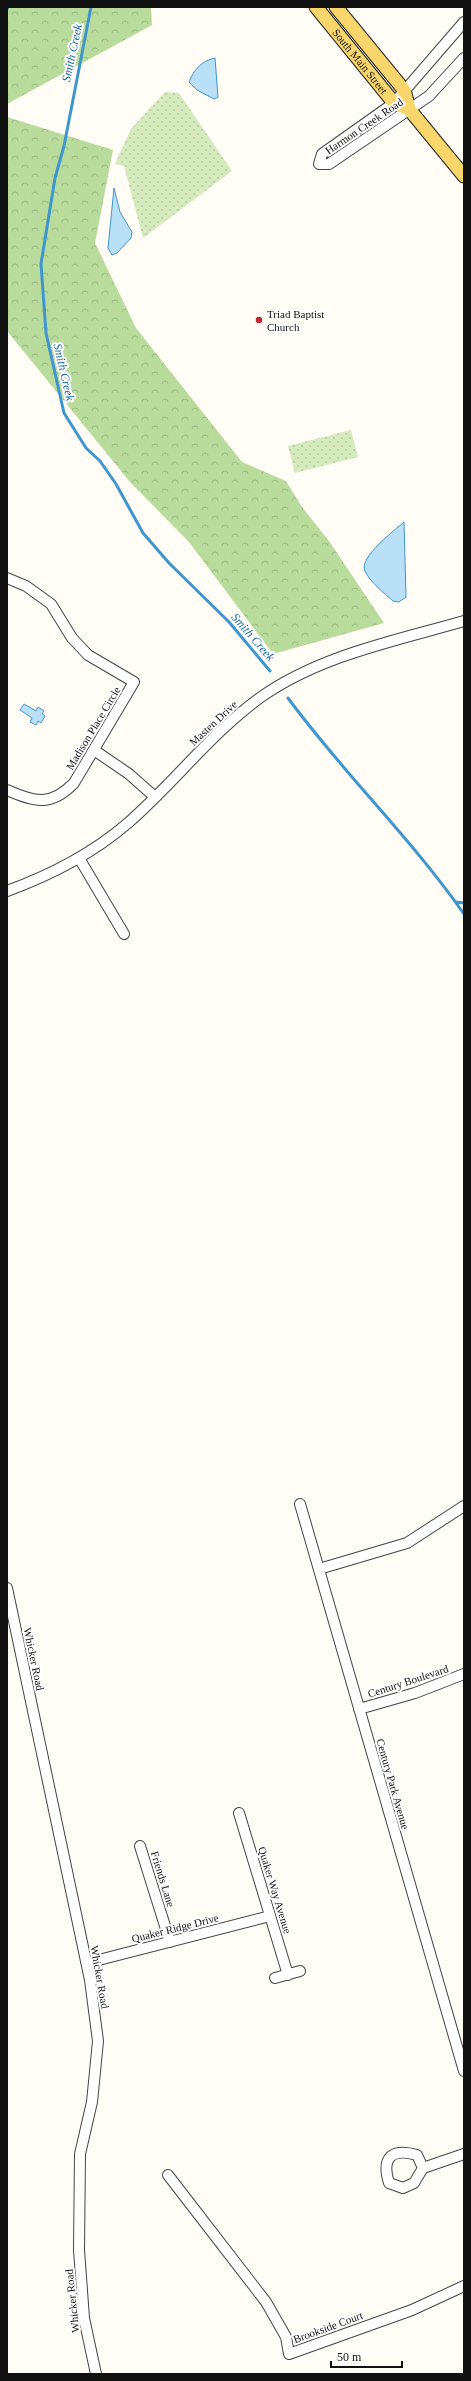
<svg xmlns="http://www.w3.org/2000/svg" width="471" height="2381" font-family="Georgia,serif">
	<defs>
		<pattern id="forest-crowns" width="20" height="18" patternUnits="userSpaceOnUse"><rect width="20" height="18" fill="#b9dc9c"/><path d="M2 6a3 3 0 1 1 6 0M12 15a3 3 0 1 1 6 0" fill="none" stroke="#9ebc85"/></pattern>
		<pattern id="park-dots" width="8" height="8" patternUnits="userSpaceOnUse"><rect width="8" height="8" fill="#d5ebbd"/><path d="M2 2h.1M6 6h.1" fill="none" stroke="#b6c8a1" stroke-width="1.8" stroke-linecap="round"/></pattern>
	</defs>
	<rect width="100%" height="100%" fill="#fffdf5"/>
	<path fill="url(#forest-crowns)" d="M 7,7 L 151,7 L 152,25 L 7,104 Z
		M 7,117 L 113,150 L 95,243 L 136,328 L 242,462 L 286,481 L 302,507 L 329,541 L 384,623 L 273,654 L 189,542 L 130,482 L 7,331 Z"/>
	<path fill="url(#park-dots)" d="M 165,92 L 179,93 L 232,171 L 143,238 L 124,166 L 115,164 L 131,129 Z
		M 351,430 L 358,457 L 295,473 L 288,446 Z"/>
	<path fill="#b9e0f7" stroke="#3f96cf" d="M 215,58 L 218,97 L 214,99 L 197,90 L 189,82 C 194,70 201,61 215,58 Z
		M 114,188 L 120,212 L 132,232 L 131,238 L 117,253 L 112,255 L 108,248 Z
		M 404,522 L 406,597 L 399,602 L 393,601 C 384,593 370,582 365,571 C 358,558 395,530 404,522 Z
		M 24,704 L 36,711 L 38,707 L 44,711 L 42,714 L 45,716 L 41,723 L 38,721 L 36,725 L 30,722 L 32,718 L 20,710 Z"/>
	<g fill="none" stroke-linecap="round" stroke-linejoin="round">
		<path stroke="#3f96cf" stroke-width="3" d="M 91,7 L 64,146 L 55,178 L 41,264 L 46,333 L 64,413 L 86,448 L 100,461 L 116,484 L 143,533 L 169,563 L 229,622 L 270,671
			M 7,9 L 8,7
			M 288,698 C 343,773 411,838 464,914
			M 456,902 L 464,903"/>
		<defs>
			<path id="minor" d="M 464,22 L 394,103 L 322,154 L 319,164 L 329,164 L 429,96 L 464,58
				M 7,578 L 26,586 L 51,604 L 72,638 L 88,655 L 134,682 L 74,783 C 51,807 34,802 7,790
				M 94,750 L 129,774 L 155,797
				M 79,858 L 124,934
				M 7,891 C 51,875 92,854 128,823 C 174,783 211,733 261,697 C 321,655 395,641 464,621
				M 300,1504 L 464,2071
				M 319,1569 L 407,1543 L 464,1506
				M 7,1588 L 90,1980 L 98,2041 L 92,2102 L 80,2154 L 79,2250 L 84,2318 L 96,2374
				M 359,1709 L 415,1693 L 464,1674
				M 239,1813 L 288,1975
				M 140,1846 L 170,1942
				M 87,1963 L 270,1916
				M 275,1978 L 300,1971
				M 423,2168 L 417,2155 C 392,2148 381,2157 389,2183 L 403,2188 L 414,2183 L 423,2168 L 464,2154
				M 168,2175 L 266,2302 L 286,2337 L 289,2354 L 412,2310 L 464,2286"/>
			<g id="major">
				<path id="s1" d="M 316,7 L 394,103 L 409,109"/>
				<path d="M 336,7 L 404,90 L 409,109 L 464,176"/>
			</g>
		</defs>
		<use href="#minor" stroke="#444" stroke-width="12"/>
		<use href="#major" stroke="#222" stroke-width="15"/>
		<use href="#minor" stroke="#fff" stroke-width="10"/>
		<use href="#major" stroke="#f9d66b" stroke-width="13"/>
	</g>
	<circle fill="#c4262e" stroke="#fff" stroke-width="1.5" cx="259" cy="320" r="4"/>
	<g text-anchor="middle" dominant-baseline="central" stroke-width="4" stroke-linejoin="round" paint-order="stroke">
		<g font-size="11" fill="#111" stroke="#fff">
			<text stroke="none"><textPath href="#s1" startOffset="70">South Main Street</textPath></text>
			<text transform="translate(364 126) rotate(-34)">Harmon Creek Road</text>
			<text transform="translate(213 723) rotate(-43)">Masten Drive</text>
			<text transform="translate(93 728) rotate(-59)">Madison Place Circle</text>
			<text transform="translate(34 1659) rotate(78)">Whicker Road</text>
			<text transform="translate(408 1681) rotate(-18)">Century Boulevard</text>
			<text transform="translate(393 1784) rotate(74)">Century Park Avenue</text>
			<text transform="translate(163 1879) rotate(73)">Friends Lane</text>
			<text transform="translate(275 1890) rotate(73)">Quaker Way Avenue</text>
			<text transform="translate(175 1928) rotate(-14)">Quaker Ridge Drive</text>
			<text transform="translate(100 1977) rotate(80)">Whicker Road</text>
			<text transform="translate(72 2301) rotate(-96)">Whicker Road</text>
			<text transform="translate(328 2327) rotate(-20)">Brookside Court</text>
		</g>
		<g font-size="11" fill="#111" stroke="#fff" text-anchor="start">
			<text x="267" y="314">Triad Baptist<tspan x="267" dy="13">Church</tspan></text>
		</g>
		<g font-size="12" font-style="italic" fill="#1768a6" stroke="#fff">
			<text transform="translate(72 53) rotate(-78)">Smith Creek</text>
			<text transform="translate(64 372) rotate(77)">Smith Creek</text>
			<text transform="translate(253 637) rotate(49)">Smith Creek</text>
		</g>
	</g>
	<rect width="471" height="2381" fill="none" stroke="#111111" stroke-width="16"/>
	<path d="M331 2361v6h71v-6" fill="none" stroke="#111111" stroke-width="2"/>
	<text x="337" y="2361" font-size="12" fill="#111111" stroke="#ffffff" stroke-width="3" paint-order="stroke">50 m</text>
</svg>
